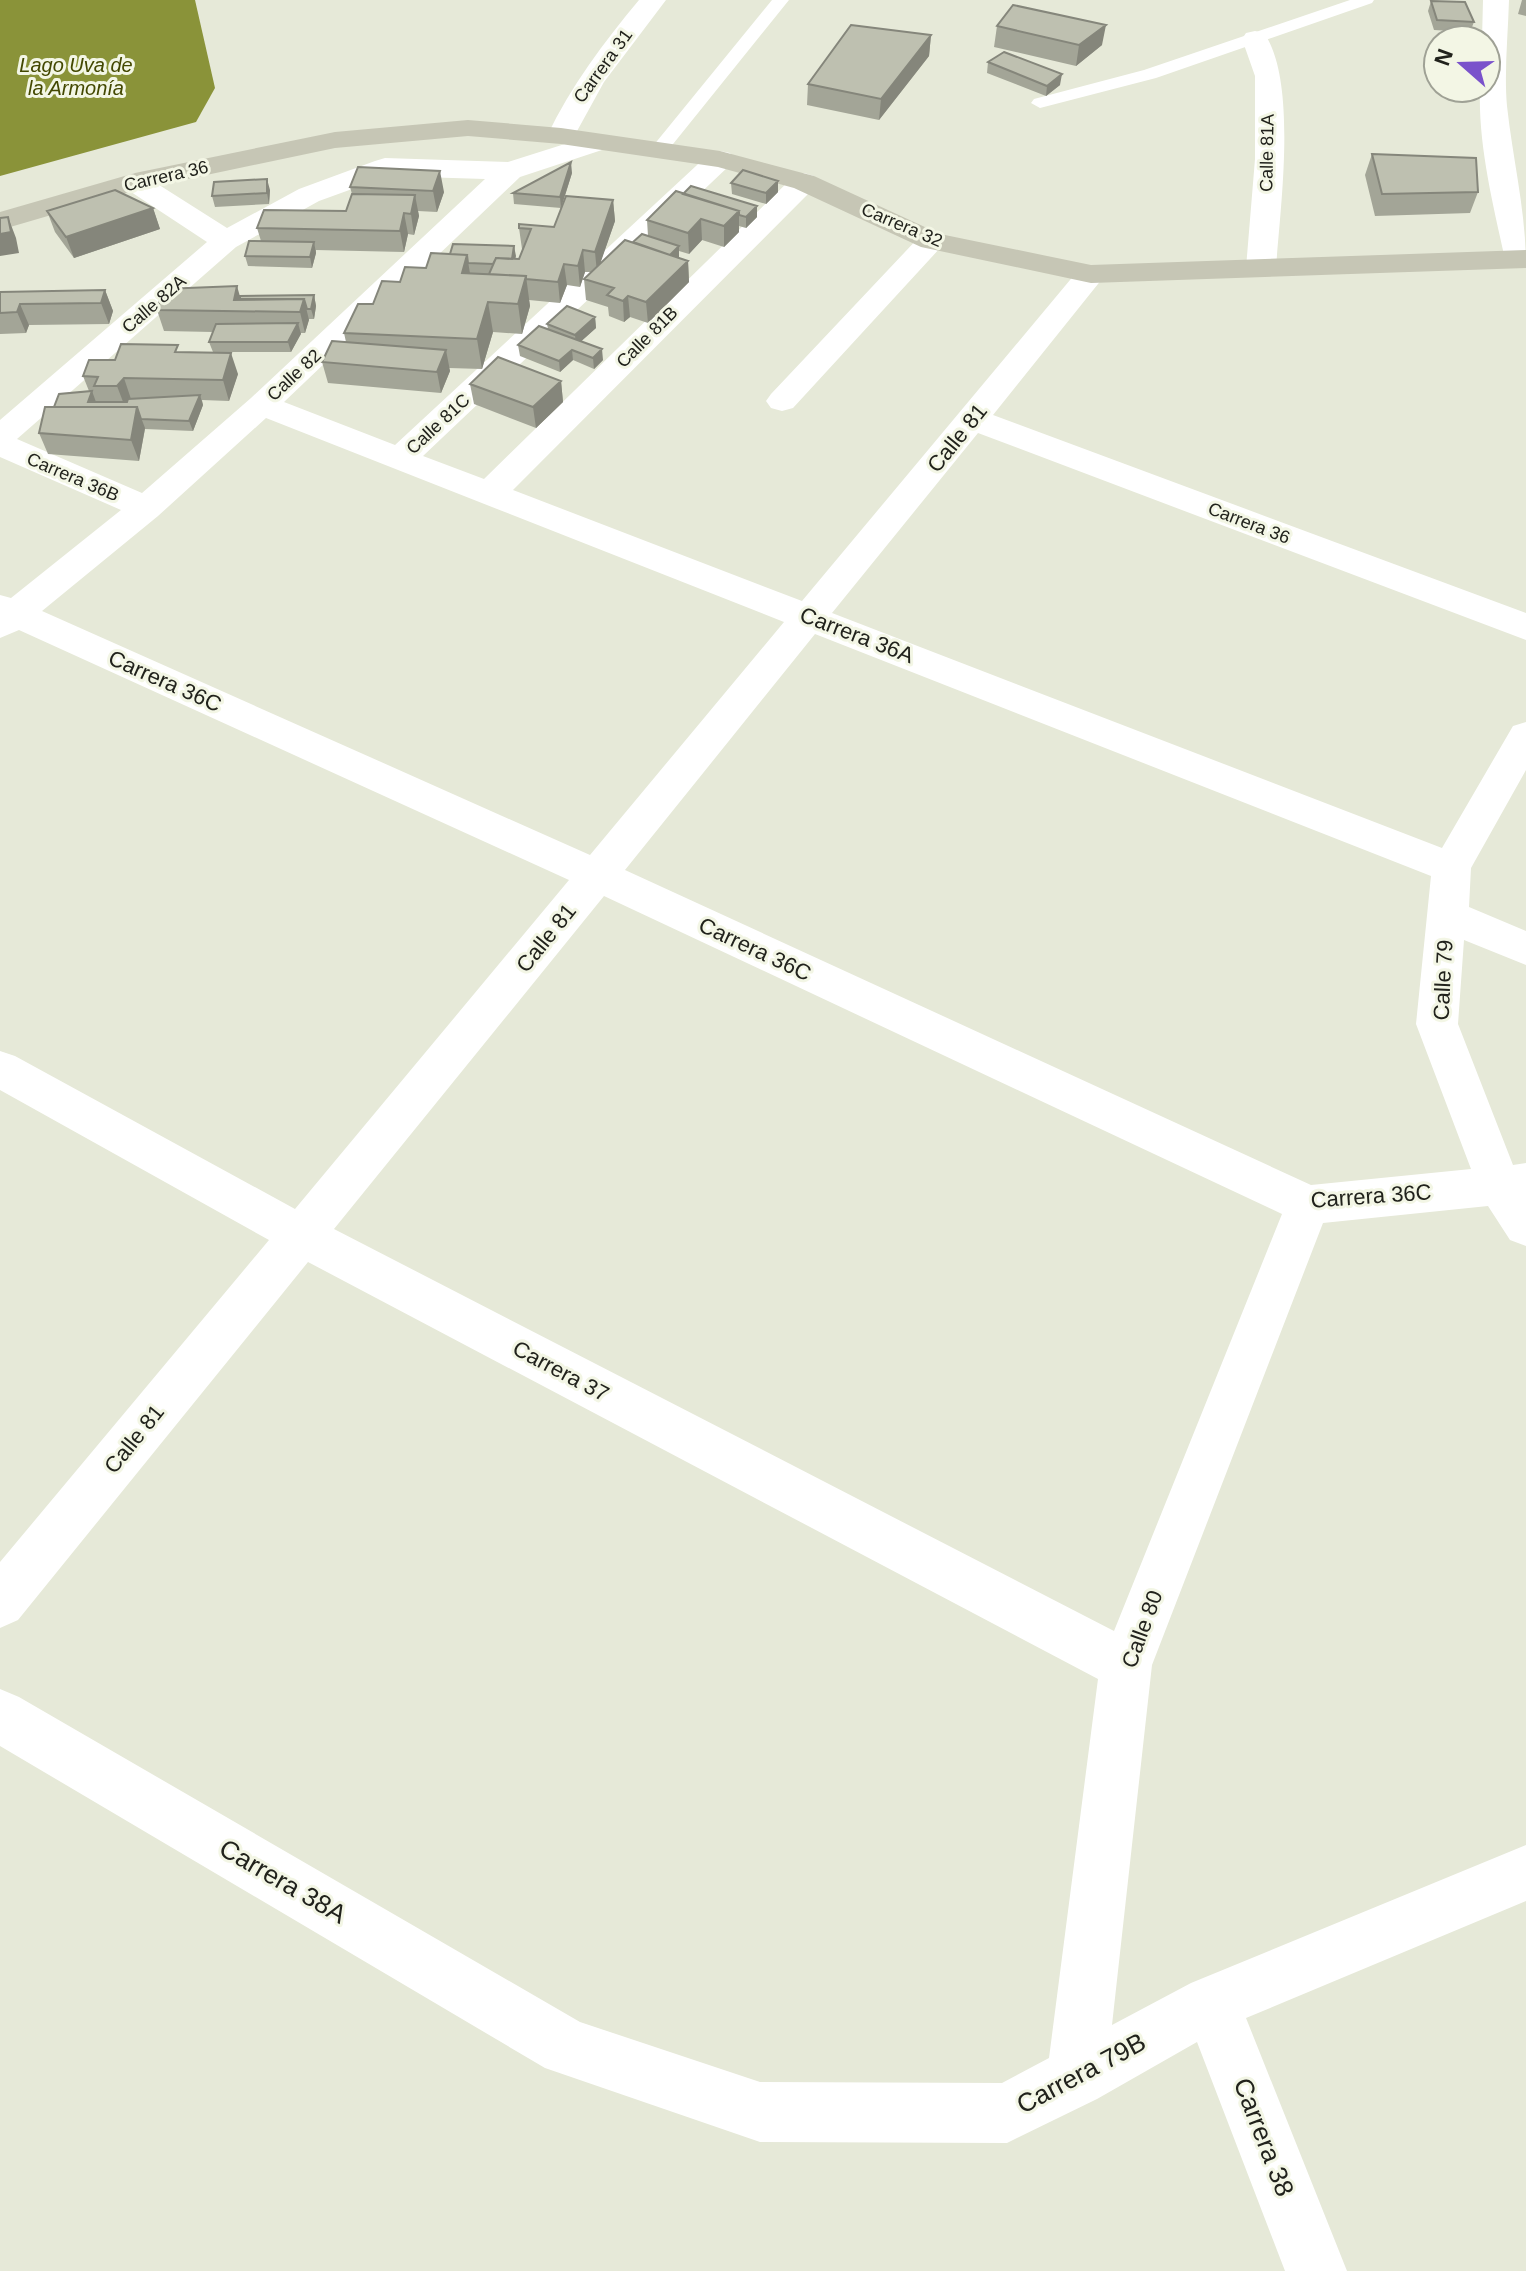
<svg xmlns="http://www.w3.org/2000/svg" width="1526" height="2271" font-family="Arial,sans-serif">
	<rect width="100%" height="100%" fill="#e6e9d8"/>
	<path fill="#8a9339" d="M 0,0 L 195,0 L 215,88 L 196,122 L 0,176 Z"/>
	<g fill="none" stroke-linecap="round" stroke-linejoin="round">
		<path fill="#fff" fill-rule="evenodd" d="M 772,0 L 789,0 L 665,154 L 653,154 L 650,150 L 653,146 Z
			M 1350,0 L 1374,0 L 1372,3 L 1156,78 L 1040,108 L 1031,103 L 1034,99 L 1144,70 Z"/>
		<path fill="#fff" fill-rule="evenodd" d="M 639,0 L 666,0 L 604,82 L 571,142 L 595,135 L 605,137 L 609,143 L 605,149 L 520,177 L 284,402 L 395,445 L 710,153 L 720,151 L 730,153 L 734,159 L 730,165 L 423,456 L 484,479 L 794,176 L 804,173 L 814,176 L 818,182 L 814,188 L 513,490 L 802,601 L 1080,268 L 1091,265 L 1102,268 L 1106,274 L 993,415 L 1526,613 L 1526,640 L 978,433 L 832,613 L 1442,848 L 1513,726 L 1526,722 L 1526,770 L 1471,868 L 1469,907 L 1526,931 L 1526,965 L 1464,940 L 1458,1024 L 1513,1165 L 1526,1163 L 1526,1246 L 1510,1240 L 1488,1206 L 1323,1223 L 1152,1665 L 1112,2025 L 1191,1983 L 1526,1845 L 1526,1901 L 1246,2018 L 1347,2271 L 1285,2271 L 1197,2042 L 1097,2099 L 1007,2143 L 760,2142 L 545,2068 L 0,1746 L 0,1689 L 19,1697 L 580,2022 L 760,2082 L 1002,2083 L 1049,2058 L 1098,1679 L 308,1262 L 18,1620 L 0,1628 L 0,1562 L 269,1240 L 0,1090 L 0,1051 L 15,1056 L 295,1209 L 569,880 L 19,630 L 0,638 L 0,595 L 11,598 L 121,510 L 0,457 L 0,420 L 207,242 L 125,188 L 121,182 L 125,176 L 135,173 L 145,176 L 227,228 L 299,189 L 375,161 L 385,158 L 508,162 L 568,143 L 551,142 L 547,136 C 571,86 604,42 639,0 ZM 388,176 L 485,179 L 251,398 L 142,493 L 17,439 L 236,247 L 319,201 ZM 266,418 L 784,622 L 590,855 L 42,611 L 158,516 ZM 815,634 L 1431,876 L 1416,1024 L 1471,1169 L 1311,1185 L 625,870 ZM 604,896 L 1282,1214 L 1114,1631 L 334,1229 Z
			M 1483,0 L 1509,0 C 1508,35 1504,72 1507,106 C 1513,161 1526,211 1526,266 L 1509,265 L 1505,259 C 1493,204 1478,145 1480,88 L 1486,88 L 1486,40 L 1482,40 Z
			M 1255,31 L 1264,33 C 1298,82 1280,209 1276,268 L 1272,274 L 1261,277 L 1250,274 L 1246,268 L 1255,159 L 1255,76 L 1242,39 L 1246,33 Z
			M 931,232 L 941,235 L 946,241 L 941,247 L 793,408 L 782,411 L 771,408 L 766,401 L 771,394 L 921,235 Z"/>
		<path fill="#c6c6b5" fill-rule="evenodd" d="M 468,120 L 561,128 L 720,151 L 814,176 L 940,234 L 1091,265 L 1526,250 L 1526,268 L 1091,283 L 921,247 L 794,188 L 718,167 L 561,144 L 468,136 L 335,148 L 140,189 L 0,230 L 0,212 L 135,173 L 335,132 Z"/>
	</g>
	<path fill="#a3a597" d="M 1522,0 L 1526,0 L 1526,16 L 1518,14 Z
		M 1431,1 L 1474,22 L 1470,32 L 1434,30 L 1428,11 Z
		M 997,26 L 1102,45 L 1076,66 L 994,47 Z
		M 931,35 L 929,56 L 879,120 L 807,105 L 808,84 Z
		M 988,62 L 1060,85 L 1046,96 L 987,73 Z
		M 1372,154 L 1478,192 L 1470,213 L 1375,216 L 1365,175 Z
		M 572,173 L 561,208 L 514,204 L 513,193 Z
		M 731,183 L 778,192 L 766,204 L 732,194 Z
		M 350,187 L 444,192 L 437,212 L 418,211 L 419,216 L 414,235 L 408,234 L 404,252 L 316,250 L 316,253 L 312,268 L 248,266 L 245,256 L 261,241 L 257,228 L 346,211 L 352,194 Z
		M 270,190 L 269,204 L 215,207 L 212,196 Z
		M 676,191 L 757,217 L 746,228 L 739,226 L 739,232 L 724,247 L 702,240 L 689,254 L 679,251 L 679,258 L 688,261 L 689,282 L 648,323 L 630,317 L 624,322 L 609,316 L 608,307 L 586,300 L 584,279 L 591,272 L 585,272 L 580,287 L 567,285 L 560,303 L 529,300 L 530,306 L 522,334 L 493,332 L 482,369 L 449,368 L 450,371 L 441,393 L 328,383 L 322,362 L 346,342 L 344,333 L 373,304 L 400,282 L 450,254 L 514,246 L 515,259 L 519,259 L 523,249 L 522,249 L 519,228 L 554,227 L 613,200 L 615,221 L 600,263 L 633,242 L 648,236 L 647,220 Z
		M 153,208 L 160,229 L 74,258 L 55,232 L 47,211 Z
		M 105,290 L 113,311 L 109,324 L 29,325 L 26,333 L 0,334 L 0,292 Z
		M 314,295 L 316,306 L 314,319 L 309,319 L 305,333 L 301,333 L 291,352 L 213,352 L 209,342 L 213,332 L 164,331 L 157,310 Z
		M 595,317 L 596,328 L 581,341 L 603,360 L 594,369 L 573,360 L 560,372 L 520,356 L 518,345 L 548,329 L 547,324 Z
		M 180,352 L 238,374 L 229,401 L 202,400 L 203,405 L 193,431 L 145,429 L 139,461 L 48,454 L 39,433 L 54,407 L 89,391 L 83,376 L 115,360 Z
		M 561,381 L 563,402 L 536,428 L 474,404 L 470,384 Z"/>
	<path fill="#85867b" d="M 1106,25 L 1102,45 L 1076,66 L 1079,45 Z
		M 931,35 L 929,56 L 879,120 L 881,99 Z
		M 1062,74 L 1060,85 L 1046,96 L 1047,86 Z
		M 571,162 L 572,173 L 561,208 L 560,197 Z
		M 440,171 L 444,192 L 437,212 L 433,191 Z
		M 267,179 L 270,190 L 269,204 L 267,193 Z
		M 778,181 L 778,192 L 766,204 L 766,193 Z
		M 415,195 L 419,216 L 414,235 L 411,214 Z
		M 613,200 L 615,221 L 597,273 L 595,252 Z
		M 757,206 L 757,217 L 746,228 L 746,217 Z
		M 153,208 L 160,229 L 74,258 L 66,237 Z
		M 739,211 L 739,232 L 724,247 L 724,226 Z
		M 404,213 L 408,234 L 404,252 L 400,231 Z
		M 8,217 L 16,238 L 19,253 L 0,256 L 0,234 Z
		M 701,219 L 702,240 L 689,254 L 688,233 Z
		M 314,242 L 316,253 L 312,268 L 310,257 Z
		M 514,246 L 516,256 L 512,275 L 510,264 Z
		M 679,246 L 679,257 L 669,268 L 668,257 Z
		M 583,250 L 585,272 L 580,287 L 578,266 Z
		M 467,255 L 472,286 L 462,273 Z
		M 688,261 L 689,282 L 648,323 L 646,302 Z
		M 564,264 L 567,285 L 560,303 L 558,282 Z
		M 526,276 L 530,306 L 522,334 L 518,304 Z
		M 237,286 L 243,307 L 234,300 Z
		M 105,290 L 113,311 L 109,324 L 101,303 Z
		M 314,295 L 316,306 L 314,319 L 311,309 Z
		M 628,296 L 630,317 L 624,322 L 623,301 Z
		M 304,299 L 309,320 L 305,333 L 300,312 Z
		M 488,302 L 493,332 L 482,369 L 477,339 Z
		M 20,304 L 29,325 L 26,333 L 17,312 Z
		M 595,317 L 596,328 L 576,346 L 575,335 Z
		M 298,323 L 301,334 L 291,352 L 288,342 Z
		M 602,349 L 603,360 L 594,369 L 593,358 Z
		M 446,350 L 450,371 L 441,393 L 437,372 Z
		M 572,350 L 573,360 L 560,372 L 559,361 Z
		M 231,353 L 238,374 L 229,401 L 223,380 Z
		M 124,378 L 131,399 L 125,407 L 117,386 Z
		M 561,381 L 563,402 L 536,428 L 533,407 Z
		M 92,391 L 96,402 L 88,402 Z
		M 200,395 L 203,405 L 193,431 L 189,421 Z
		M 137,407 L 145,428 L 139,461 L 131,440 Z"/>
	<path fill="#bec0b0" stroke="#85867b" stroke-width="2" d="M 1431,1 L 1465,2 L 1474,22 L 1437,20 Z
		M 1013,5 L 1106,25 L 1079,45 L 997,26 Z
		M 851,25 L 931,35 L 881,99 L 808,84 Z
		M 1004,52 L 1062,74 L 1047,86 L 988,62 Z
		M 1372,154 L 1476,158 L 1478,192 L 1382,194 Z
		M 571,162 L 560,197 L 513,193 Z
		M 358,167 L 440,171 L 433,191 L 350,187 Z
		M 743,170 L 778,181 L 766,193 L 731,183 Z
		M 267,179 L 267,193 L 212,196 L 214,182 Z
		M 691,186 L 757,206 L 746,217 L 739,215 L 739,211 L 683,194 Z
		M 115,190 L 153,208 L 66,237 L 47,211 Z
		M 676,191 L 739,211 L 724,226 L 701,219 L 688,233 L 647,220 Z
		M 352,194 L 415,195 L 411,214 L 404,213 L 400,231 L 257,228 L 264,210 L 346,211 Z
		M 566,196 L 613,200 L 595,252 L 583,250 L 578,266 L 564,264 L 558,282 L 526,279 L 526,276 L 489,274 L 496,258 L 519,259 L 531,229 L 519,228 L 519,224 L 554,227 Z
		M 8,217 L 11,232 L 0,234 L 0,218 Z
		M 642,234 L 679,246 L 670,255 L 633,242 Z
		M 625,240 L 688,261 L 646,302 L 628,296 L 623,301 L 607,295 L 614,288 L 584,279 Z
		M 249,241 L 314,242 L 310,257 L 245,256 Z
		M 453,244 L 514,246 L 512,259 L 496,258 L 493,264 L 468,263 L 467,255 L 450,254 Z
		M 431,253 L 467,255 L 462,273 L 526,276 L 518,304 L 488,302 L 477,339 L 344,333 L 358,304 L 373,304 L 382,281 L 400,282 L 405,267 L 426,268 Z
		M 237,286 L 234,300 L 304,299 L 300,312 L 157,310 L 163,289 Z
		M 105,290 L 101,303 L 20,304 L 17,312 L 0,313 L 0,292 Z
		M 314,295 L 311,309 L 307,309 L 304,299 L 240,299 L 240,296 Z
		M 567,306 L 595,317 L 575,335 L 547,324 Z
		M 298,323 L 288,342 L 209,342 L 216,324 Z
		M 539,326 L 602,349 L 593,358 L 572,350 L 559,361 L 518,345 Z
		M 332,341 L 446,350 L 437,372 L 322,362 Z
		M 121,344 L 178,345 L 175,352 L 231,353 L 223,380 L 124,378 L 117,386 L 94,386 L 98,377 L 83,376 L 89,360 L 115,360 Z
		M 498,357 L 561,381 L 533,407 L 470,384 Z
		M 92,391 L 88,402 L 127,402 L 128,399 L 200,395 L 189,421 L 141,419 L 137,407 L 54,407 L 59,394 Z
		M 45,407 L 137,407 L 131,440 L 39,433 Z"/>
	<g text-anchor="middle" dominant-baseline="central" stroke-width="6" stroke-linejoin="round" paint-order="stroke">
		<g font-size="18" fill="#21221c" stroke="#f3f6e5">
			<text transform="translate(603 66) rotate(-54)">Carrera 31</text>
			<text transform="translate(1267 153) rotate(-89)">Calle 81A</text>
			<text transform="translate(166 176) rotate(-13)">Carrera 36</text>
			<text transform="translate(902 225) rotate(23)">Carrera 32</text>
			<text transform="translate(154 304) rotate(-41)">Calle 82A</text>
			<text transform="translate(647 337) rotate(-45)">Calle 81B</text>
			<text transform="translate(294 375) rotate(-43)">Calle 82</text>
			<text transform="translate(438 424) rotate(-43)">Calle 81C</text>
			<text transform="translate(73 477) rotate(23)">Carrera 36B</text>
			<text transform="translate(1249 523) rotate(21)">Carrera 36</text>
		</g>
		<g font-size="20" font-style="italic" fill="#434801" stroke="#f3f6e5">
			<text x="76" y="65">Lago Uva de<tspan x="76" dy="23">la Armonía</tspan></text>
		</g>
		<g font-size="22" fill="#21221c" stroke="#f3f6e5">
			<text transform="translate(957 438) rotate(-51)">Calle 81</text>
			<text transform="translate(857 635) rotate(21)">Carrera 36A</text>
			<text transform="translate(165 681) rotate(24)">Carrera 36C</text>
			<text transform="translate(546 938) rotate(-51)">Calle 81</text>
			<text transform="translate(755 949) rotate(25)">Carrera 36C</text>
			<text transform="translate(1443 980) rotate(-87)">Calle 79</text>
			<text transform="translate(1371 1196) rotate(-4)">Carrera 36C</text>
			<text transform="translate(561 1371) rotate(28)">Carrera 37</text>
			<text transform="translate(134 1439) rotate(-51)">Calle 81</text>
			<text transform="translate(1142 1629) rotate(-70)">Calle 80</text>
		</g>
		<g font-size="26" fill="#21221c" stroke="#f3f6e5">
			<text transform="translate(283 1881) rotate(30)">Carrera 38A</text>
			<text transform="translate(1081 2073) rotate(-28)">Carrera 79B</text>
			<text transform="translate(1264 2137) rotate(69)">Carrera 38</text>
		</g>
	</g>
	<g transform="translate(1462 64) rotate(290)"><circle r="38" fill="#f3f6e5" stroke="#9fa195" stroke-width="2"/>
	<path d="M0-6L14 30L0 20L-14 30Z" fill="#7a52cb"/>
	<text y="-12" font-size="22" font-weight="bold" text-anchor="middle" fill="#21221c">N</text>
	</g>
</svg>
